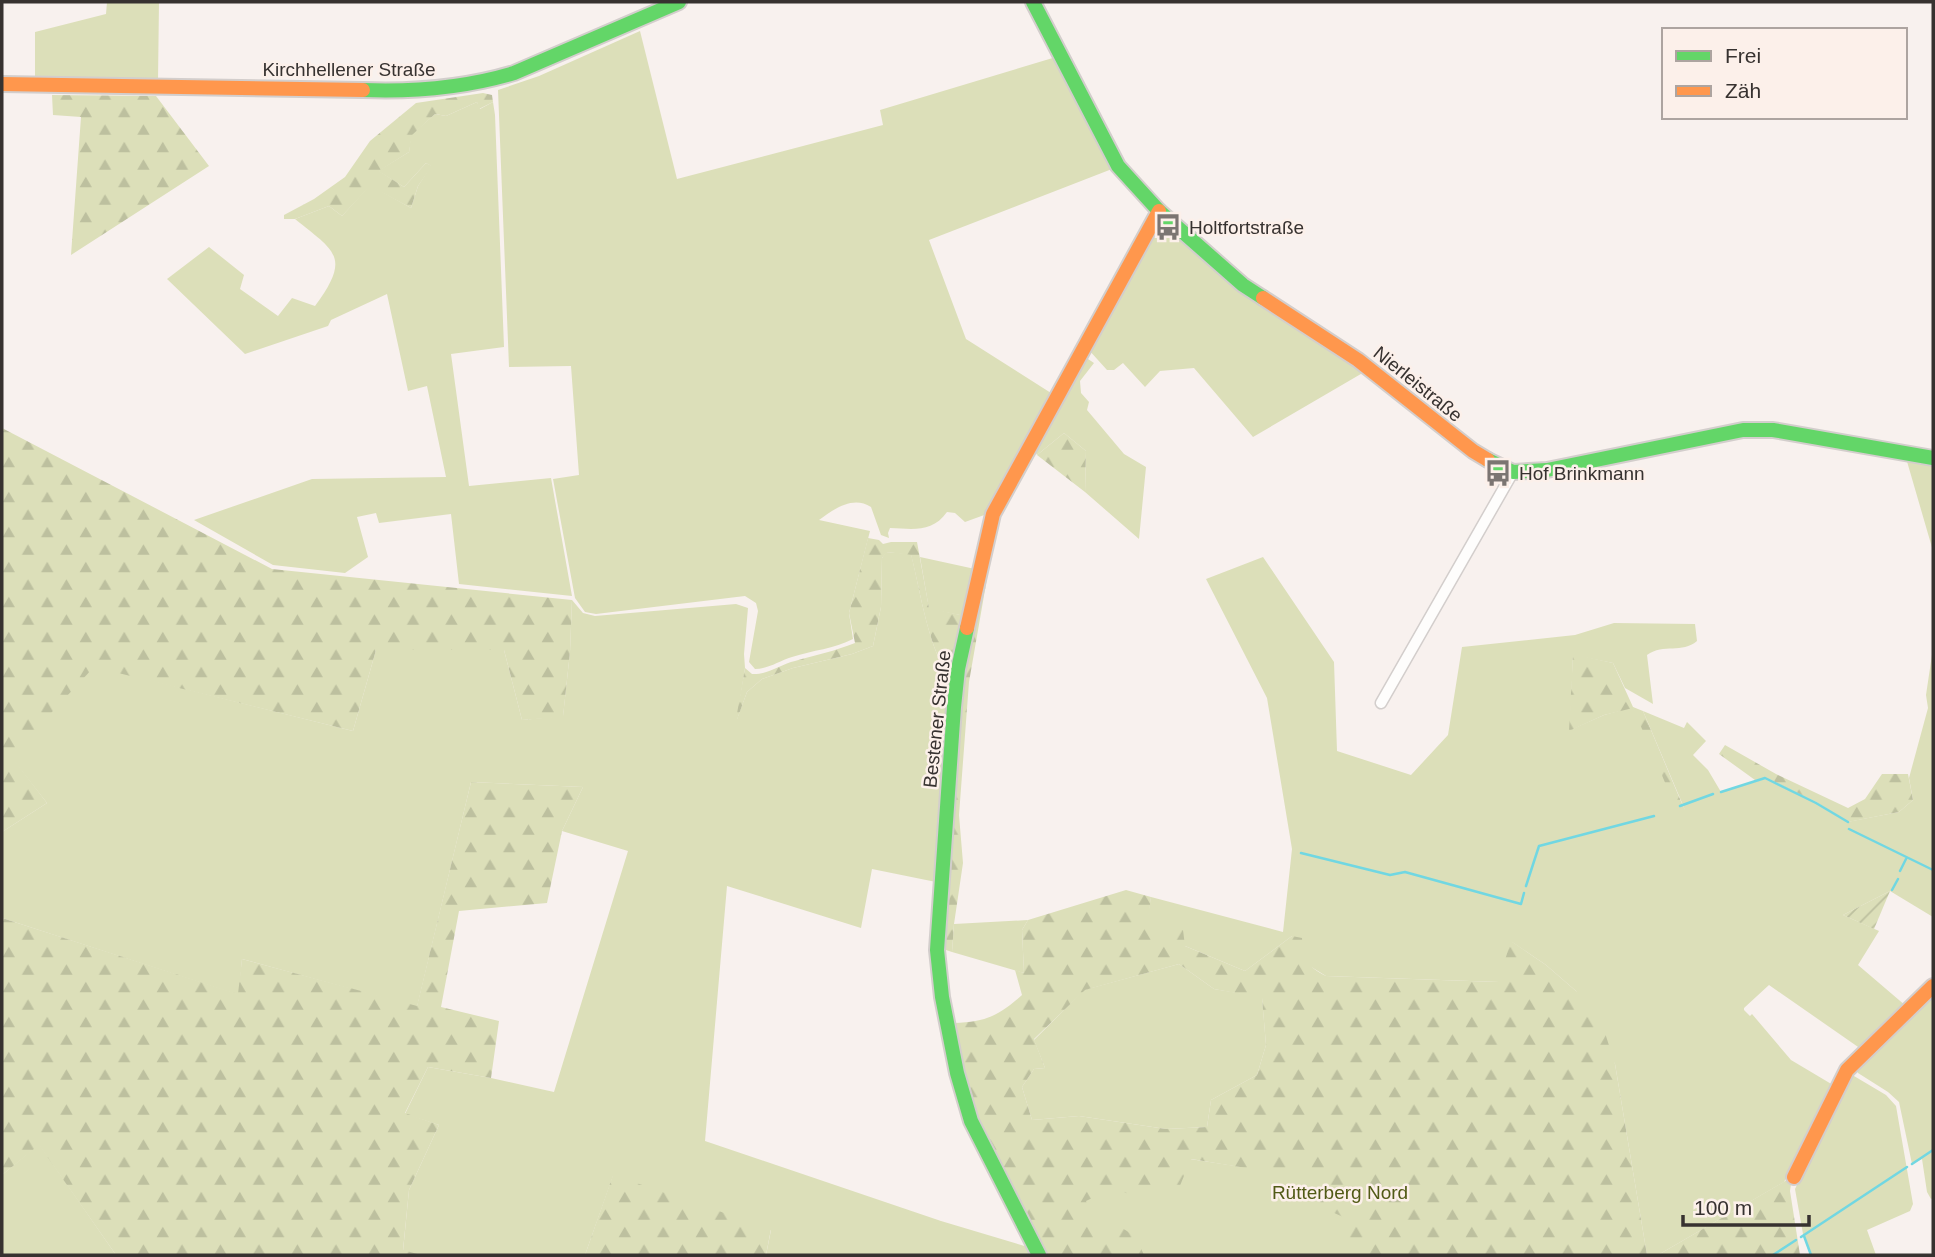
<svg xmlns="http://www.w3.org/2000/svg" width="1935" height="1257" font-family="Arial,sans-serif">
	<defs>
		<pattern id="forest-firs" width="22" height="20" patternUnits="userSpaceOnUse" patternTransform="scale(1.75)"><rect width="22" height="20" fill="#dcdfb9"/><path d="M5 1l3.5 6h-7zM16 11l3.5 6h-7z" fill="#bdc09f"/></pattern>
		<pattern id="garden-furrows" width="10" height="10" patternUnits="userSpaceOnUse" patternTransform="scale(1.75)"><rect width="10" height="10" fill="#dcdfb9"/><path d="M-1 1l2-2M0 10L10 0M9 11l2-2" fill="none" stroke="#bdc09f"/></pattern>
	</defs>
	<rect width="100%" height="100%" fill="#f8f1ee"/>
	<path fill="#dcdfb9" d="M 107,2 L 159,2 L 158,80 L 35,78 L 35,32 L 106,14 Z
		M 640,31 L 677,179 L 883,125 L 880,110 L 1056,57 L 1112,169 L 929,240 L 966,339 L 1051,393 L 987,514 L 965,522 L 955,513 L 947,512 C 932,533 913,529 890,528 L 888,533 L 889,538 L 881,535 L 871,507 C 853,495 834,509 819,520 L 870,531 L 849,613 L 853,639 C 834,649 813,650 792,657 C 779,661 768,669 755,669 L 749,662 L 758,611 L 756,603 L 745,596 L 596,614 L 585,612 L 575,598 L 553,479 L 579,475 L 571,366 L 509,367 L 498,90 L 539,76 Z
		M 477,102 L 480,109 L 493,102 L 495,115 L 504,347 L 451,354 L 469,486 L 551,478 L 572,596 L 459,584 L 451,514 L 379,523 L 376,513 L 357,517 L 368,557 L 345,573 L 273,565 L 194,520 L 312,479 L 446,477 L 427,386 L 408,391 L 387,294 L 331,320 L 328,326 L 245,354 L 167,279 L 209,247 L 244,275 L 240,289 L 278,316 L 292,298 L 315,306 C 351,257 336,252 295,219 L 329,206 L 342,216 L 370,185 L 411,208 L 418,186 L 431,166 L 426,163 L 404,187 L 378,171 L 409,152 L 411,135 L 435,114 L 446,116 Z
		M 1163,223 L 1366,371 L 1253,437 L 1194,368 L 1160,371 L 1145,387 L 1123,363 L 1114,370 L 1107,370 L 1088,349 Z
		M 1085,357 L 1094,363 L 1080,381 L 1081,393 L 1089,402 L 1087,410 L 1124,454 L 1146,467 L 1139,539 L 1085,492 L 1086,451 L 1064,433 L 1037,455 L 1034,449 Z
		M 1906,458 L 1933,462 L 1933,551 Z
		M 886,552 L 911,554 C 921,593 928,650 952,681 L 936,882 L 872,869 L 861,928 L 727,886 L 705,1141 L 941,1221 L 1028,1247 L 1031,1253 L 1030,1255 L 766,1255 L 771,1230 L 613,1176 L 585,1255 L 421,1255 L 403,1251 L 409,1190 L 439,1125 L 405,1114 L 428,1067 L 491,1078 L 554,1092 L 628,851 L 562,831 L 583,787 L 471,782 L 417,1007 L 242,959 L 239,995 L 2,918 L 2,832 L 47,803 L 10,756 L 94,666 L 353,731 L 376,650 L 504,650 L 522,720 L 563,716 L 570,652 L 572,600 L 583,613 L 595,616 L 736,604 L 748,608 L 744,654 L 745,668 L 737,719 L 747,692 L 762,679 L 793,668 L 852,654 L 873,646 L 881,607 L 882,558 Z
		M 920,557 L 975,569 L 965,616 L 929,609 Z
		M 1263,557 L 1334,662 L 1337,751 L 1411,775 L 1448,735 L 1462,647 L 1575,635 L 1614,623 L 1695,624 L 1697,641 C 1682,654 1664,643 1647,655 L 1653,704 L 1625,688 L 1613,663 L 1573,655 L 1570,730 L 1604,715 L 1633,707 L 1685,810 L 1643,711 L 1684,728 L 1687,722 L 1706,741 L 1693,755 L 1708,770 L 1721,792 L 1765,779 L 1812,801 L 1847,822 L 1899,812 L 1913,800 L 1909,778 L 1928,708 L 1926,695 L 1933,648 L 1933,917 L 1890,891 L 1843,915 L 1879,931 L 1858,965 L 1906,1006 L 1861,1049 L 1769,985 L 1744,1008 L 1744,1010 L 1750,1016 L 1752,1014 L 1791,1060 L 1833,1085 L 1784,1182 L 1658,1255 L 1647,1255 L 1615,1064 L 1576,991 L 1546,965 L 1512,942 L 1499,982 L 1326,976 L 1308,965 L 1292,936 L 1245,971 L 1185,946 L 1147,921 L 1151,897 L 1283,932 L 1292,849 L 1267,698 L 1206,579 Z
		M 1028,920 L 1022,930 L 1024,973 L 952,952 L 954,924 Z
		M 1179,964 L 1214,989 L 1262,997 L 1266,1045 L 1257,1075 L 1211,1100 L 1207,1127 L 1166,1129 L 1079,1116 L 1032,1120 L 1022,1087 L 1034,1069 L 1045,1068 L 1034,1040 L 1084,990 Z
		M 1933,993 L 1933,1198 L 1931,1199 L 1927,1192 L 1922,1159 L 1912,1164 L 1899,1102 L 1888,1092 L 1858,1073 L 1856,1068 Z
		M 1850,1076 L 1854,1076 L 1886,1095 L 1896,1106 L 1913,1204 L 1910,1211 L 1867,1230 L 1876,1255 L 1810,1255 L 1803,1234 L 1795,1189 Z
		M 1284,1143 L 1484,1255 L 1100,1255 L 1077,1182 L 1190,1159 L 1242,1167 Z
		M 39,1144 L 116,1255 L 2,1255 L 2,1175 Z"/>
	<path fill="url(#forest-firs)" fill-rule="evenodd" d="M 483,93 L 492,95 L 493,102 L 479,109 L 477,102 L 446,116 L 435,114 L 412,135 L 409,152 L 379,171 L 404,187 L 426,163 L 432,166 L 418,186 L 411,208 L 370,186 L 342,216 L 329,206 L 295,219 L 284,219 L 284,215 L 314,199 L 345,177 L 370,141 L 416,103 Z
		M 52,95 L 156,96 L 209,166 L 71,255 L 81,117 L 53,115 Z
		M 2,428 L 272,569 L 572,600 L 570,652 L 563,717 L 522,720 L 504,650 L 376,650 L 353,731 L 94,667 L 11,756 L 47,803 L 2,832 Z
		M 1064,433 L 1086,451 L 1085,492 L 1037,455 Z
		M 998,515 L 969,682 L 959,815 L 963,863 L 954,924 L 952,952 L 940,948 L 958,703 Z
		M 868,538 L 879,540 L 883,544 L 891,542 L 917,542 L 929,608 L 965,616 L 952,681 C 928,650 921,593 911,555 L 887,552 L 882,558 L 881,607 L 873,646 L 852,654 L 793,668 L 762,679 L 747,692 L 735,725 L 745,668 L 752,674 C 768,675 781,664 795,661 C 816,655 835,651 855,643 L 849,613 Z
		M 1573,654 L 1613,663 L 1633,707 L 1643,711 L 1685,811 L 1679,815 L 1633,708 L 1604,715 L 1569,731 Z
		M 1725,745 L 1776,774 L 1848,808 L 1865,799 L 1882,774 L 1908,774 L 1913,800 L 1899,812 L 1848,822 L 1818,803 L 1769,779 L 1755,780 L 1719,754 Z
		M 471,782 L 583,787 L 562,831 L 547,903 L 459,911 L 441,1007 L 499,1021 L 491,1078 L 428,1067 L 405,1113 L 439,1125 L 409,1190 L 403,1250 L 421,1255 L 116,1255 L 39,1145 L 2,1175 L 2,918 L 238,994 L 242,959 L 417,1006 Z
		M 1126,890 L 1151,897 L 1148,921 L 1183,930 L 1185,946 L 1245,971 L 1292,936 L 1302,938 C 1303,958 1307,967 1326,976 L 1498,982 L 1511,941 L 1546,965 L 1576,991 L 1590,1008 L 1605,1033 L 1615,1064 L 1647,1255 L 1347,1255 L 1350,1220 L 1323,1208 L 1305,1169 L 1246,1168 L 1191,1159 L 1179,1188 L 1134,1196 L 1113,1188 L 1086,1201 L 1094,1223 C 1122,1226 1133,1228 1144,1255 L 1044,1255 L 982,1140 L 960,1072 L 954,1023 C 986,1022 998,1016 1022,995 L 1015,970 L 1024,973 L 1022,930 L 1028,920 ZM 1179,964 L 1214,989 L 1262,998 L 1266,1045 L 1257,1075 L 1211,1100 L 1207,1127 L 1166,1129 L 1079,1116 L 1032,1120 L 1022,1087 L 1034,1069 L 1045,1068 L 1034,1039 L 1085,990 Z
		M 613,1175 L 771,1229 L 766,1255 L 585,1255 Z
		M 1792,1177 L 1790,1191 L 1800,1255 L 1658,1255 Z"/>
	<path fill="url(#garden-furrows)" d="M 1890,891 L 1874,929 L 1843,915 Z"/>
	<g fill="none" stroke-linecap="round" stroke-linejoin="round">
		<path stroke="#71d7e2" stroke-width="2.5" d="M 1721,792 L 1765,778 L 1816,803 L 1848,822
			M 1680,806 L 1713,794
			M 1849,829 L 1933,870
			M 1301,853 L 1390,875 L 1405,872 L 1521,904 L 1524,893
			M 1900,871 L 1906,859
			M 1526,886 L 1539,846 L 1654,816
			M 1892,890 L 1898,879
			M 1912,1164 L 1933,1150
			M 1804,1236 L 1811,1255
			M 1801,1237 L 1907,1167
			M 1773,1255 L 1796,1240"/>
		<defs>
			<path id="street" d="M 1381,703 L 1513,472"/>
			<path id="fast" d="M 1033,2 L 1118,166 L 1159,211 L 1243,285 L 1263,298
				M 363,90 C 415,92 464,88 514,73 L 679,2
				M 1488,460 L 1513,472 L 1547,470 L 1743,430 L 1773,430 L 1933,458
				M 967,628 L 958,669 L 954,707 L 937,950 L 942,997 L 957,1073 L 971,1121 L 1039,1255"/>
			<path id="slow" d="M 2,84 L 363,90
				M 1263,298 L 1358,360 L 1473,451 L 1488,460
				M 967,628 L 993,514 L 1159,211
				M 1794,1177 L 1847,1070 L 1933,986"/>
		</defs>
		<use href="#street" stroke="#d3cecc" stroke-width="13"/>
		<use href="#fast" stroke="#d3cecc" stroke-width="18"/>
		<use href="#slow" stroke="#d3cecc" stroke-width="18"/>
		<use href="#street" stroke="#fefdfc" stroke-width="10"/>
		<use href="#fast" stroke="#63d668" stroke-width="14"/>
		<use href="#slow" stroke="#ff974d" stroke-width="14"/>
	</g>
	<defs>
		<symbol id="bus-bare" viewBox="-9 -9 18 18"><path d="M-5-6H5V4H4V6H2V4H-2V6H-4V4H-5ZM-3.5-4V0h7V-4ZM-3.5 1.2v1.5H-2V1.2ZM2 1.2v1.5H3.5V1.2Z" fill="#7b7572" stroke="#fcf0ea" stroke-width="2.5" paint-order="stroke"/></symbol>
	</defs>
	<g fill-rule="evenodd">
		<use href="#bus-bare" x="1149" y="208" width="38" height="38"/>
		<use href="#bus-bare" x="1479" y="454" width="38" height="38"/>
	</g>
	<g text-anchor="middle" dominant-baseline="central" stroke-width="5" stroke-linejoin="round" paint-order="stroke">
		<g font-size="19" fill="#373230" stroke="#fcf0ea">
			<text x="349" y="69">Kirchhellener Straße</text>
			<text transform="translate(1418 384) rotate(39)">Nierleistraße</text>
			<text transform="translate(937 719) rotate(-84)">Bestener Straße</text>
		</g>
		<g font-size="19" fill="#373230" stroke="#fcf0ea" text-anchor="start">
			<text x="1189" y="227">Holtfortstraße</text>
			<text x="1519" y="473">Hof Brinkmann</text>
		</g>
		<g font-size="19" fill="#515a15" stroke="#fcf0ea">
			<text x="1340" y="1192">Rütterberg Nord</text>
		</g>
	</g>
	<rect width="1935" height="1257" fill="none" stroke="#373230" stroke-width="7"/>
	<rect x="1662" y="28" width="245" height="91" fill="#fcf0ea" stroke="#ada4a0" stroke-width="2"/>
	<rect x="1676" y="51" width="35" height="10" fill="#63d668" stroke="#ada4a0" stroke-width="2"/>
	<text x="1725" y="63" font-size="21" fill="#373230">Frei</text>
	<rect x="1676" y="86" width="35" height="10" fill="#ff974d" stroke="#ada4a0" stroke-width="2"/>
	<text x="1725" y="98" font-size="21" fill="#373230">Zäh</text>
	<path d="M1683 1215v10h126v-10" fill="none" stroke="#373230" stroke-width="3.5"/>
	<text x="1694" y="1215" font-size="21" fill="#373230" stroke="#fcf0ea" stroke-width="5" paint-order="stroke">100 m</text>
</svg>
